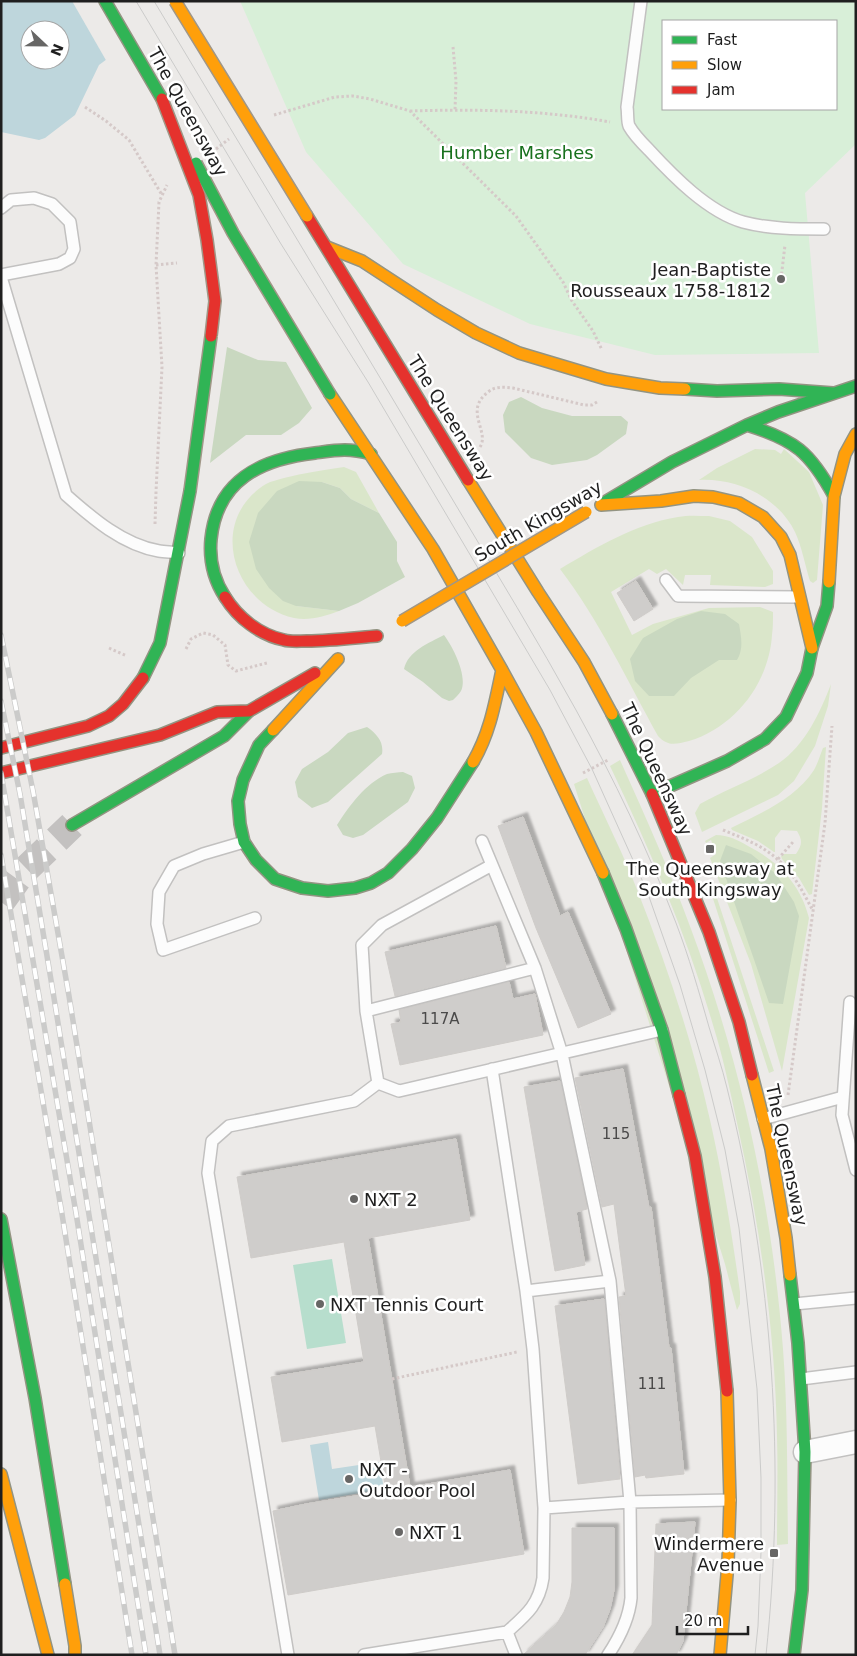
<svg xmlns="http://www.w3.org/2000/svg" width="857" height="1656" font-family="'DejaVu Sans',sans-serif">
	<defs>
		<filter id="shadow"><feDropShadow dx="4.5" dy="-4.5" stdDeviation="1" flood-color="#0004"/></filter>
	</defs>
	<rect width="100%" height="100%" fill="#eceae8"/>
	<path fill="#dae6ca" d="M 755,449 L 775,450 L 781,454 L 784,449 L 809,472 L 823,505 L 817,580 L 813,583 L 810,581 C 805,565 802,547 795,532 C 778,497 737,478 699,480 L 717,468 Z
		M 344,467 L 356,472 L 379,513 L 351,499 L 340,488 L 322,482 L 296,606 L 339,611 C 325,616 310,621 294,618 C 232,604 207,520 266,484 C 271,481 278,480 284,478 C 304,473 324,470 344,467 Z
		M 709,516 L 730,521 L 752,537 L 773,571 L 773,584 L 765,587 L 710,585 L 711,575 L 685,575 L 683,585 L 666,569 L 657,574 L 649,569 L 611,592 L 632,635 L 653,624 L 709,608 L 760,607 L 773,612 C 773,620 773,628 772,635 C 769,683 735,727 689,741 C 676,744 668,747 658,736 C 627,680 599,620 560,569 C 597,547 635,524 678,517 C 688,515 699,516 709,516 Z
		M 831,684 L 828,706 L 815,746 L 794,781 L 778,795 L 702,832 L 695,813 L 700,804 C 726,789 754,780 779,763 C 805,745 820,713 831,684 Z
		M 826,747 L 822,808 L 812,894 L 809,895 L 799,878 L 782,859 L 781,856 L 784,854 L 796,854 C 802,845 803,841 797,831 L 781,830 L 775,838 L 775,852 L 774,852 L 758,841 L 732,830 L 731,828 C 761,813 795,799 814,770 C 818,763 820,755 823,748 Z
		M 620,760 C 645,816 670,871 691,929 C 741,1063 772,1206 783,1349 C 788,1414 787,1479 788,1544 L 777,1545 C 777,1508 778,1472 777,1436 C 775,1330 760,1226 737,1123 C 730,1090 723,1057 713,1025 C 687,935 650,850 610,766 Z
		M 587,778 C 604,816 623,853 638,892 C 667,966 693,1043 710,1120 C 723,1177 732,1235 740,1292 L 740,1304 L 737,1310 L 725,1264 L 574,784 Z
		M 716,835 C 728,835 738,840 748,846 C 778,861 801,885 809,918 L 782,1071 L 751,964 L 710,858 L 716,854 L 711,840 L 706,843 L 705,841 Z
		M 708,883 L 712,883 L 774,1071 L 769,1073 Z"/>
	<path fill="#c9d8c0" d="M 227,347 L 258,360 L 286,362 L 312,408 L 299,423 L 281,435 L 246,435 L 210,463 Z
		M 521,397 L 542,408 L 572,416 L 621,416 L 628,422 L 626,434 L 597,455 L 587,460 L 552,465 L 531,458 L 505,432 L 503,415 L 509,402 Z
		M 299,481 L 322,482 L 340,488 L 351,499 L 379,513 L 397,542 L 397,561 L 405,577 L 358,603 L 339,611 L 296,606 L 283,601 L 269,588 L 256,569 L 249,542 L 258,513 L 277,491 Z
		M 701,611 L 725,614 L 739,624 C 741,636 744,649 737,660 L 719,660 L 691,678 L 674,696 L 649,696 L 635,681 L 630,659 L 643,638 L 677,619 Z
		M 444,635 C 453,647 468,676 461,691 C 459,694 455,698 453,700 L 449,701 L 442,698 L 423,682 L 404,669 C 408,651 429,643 444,635 Z
		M 367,727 C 377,734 384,742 382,754 L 328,802 L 312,808 L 298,797 L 295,782 L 302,769 L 328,752 L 348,733 Z
		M 403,772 L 412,776 L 415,788 L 408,802 L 363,835 L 353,838 L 343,835 L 337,825 C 349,806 366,783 387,774 C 392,773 398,772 403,772 Z
		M 726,845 L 751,854 L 776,874 L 794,902 L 799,916 L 783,1004 L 769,1003 L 720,861 Z"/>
	<path fill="#d8efd8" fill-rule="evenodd" d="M 240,1 L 856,1 L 856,144 L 805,193 L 819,353 L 655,355 L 530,324 L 403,264 L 306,152 ZM 663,21 L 836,21 L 836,109 L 663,109 Z"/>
	<path fill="#b7decd" d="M 332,1259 L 346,1343 L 307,1349 L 293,1265 Z"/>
	<path fill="#bed6dc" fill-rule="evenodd" d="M 1,1 L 185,1 L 99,65 L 75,115 L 45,138 L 39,140 L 1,132 ZM 30,30 L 60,30 L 60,60 L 30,60 Z
		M 328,1442 L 332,1469 L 379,1462 L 384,1489 L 319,1500 L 310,1445 Z"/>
	<path fill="#eceae8" d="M 72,1 L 187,1 L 107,62 Z"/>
	<path fill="#cfcdcb" stroke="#cfccc9" filter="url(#shadow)" d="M 636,581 L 653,609 L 634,621 L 617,593 Z
		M 523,817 L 560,916 L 568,912 L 611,1014 L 578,1028 L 536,928 L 498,826 Z
		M 496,926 L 506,968 L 395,996 L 385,952 Z
		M 509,982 L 513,999 L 535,994 L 543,1035 L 400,1065 L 391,1024 L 401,1022 L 399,1010 Z
		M 623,1069 L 649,1208 L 651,1207 L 669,1348 L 671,1348 L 684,1474 L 646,1478 L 645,1475 L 635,1477 L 619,1297 L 626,1296 L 614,1204 L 602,1207 L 575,1078 Z
		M 560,1081 L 587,1209 L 576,1212 L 585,1265 L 555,1271 L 524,1087 Z
		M 456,1139 L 470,1220 L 368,1238 L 410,1487 L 510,1470 L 524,1554 L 288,1595 L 273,1511 L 306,1504 L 386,1491 L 375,1426 L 282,1442 L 271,1377 L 364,1362 L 344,1242 L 251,1258 L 237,1177 Z
		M 604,1299 L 620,1479 L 578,1484 L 555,1306 Z
		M 695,1522 L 683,1641 L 676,1655 L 632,1655 L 652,1625 L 656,1524 Z
		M 572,1528 L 614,1528 L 614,1590 L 610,1609 L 603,1627 L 585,1655 L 523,1655 L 556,1625 L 564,1612 L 570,1597 L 572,1582 Z"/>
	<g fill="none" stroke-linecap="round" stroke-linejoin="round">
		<path stroke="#c3c1c0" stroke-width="28" stroke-dasharray="28 14" stroke-linecap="butt" d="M 1,902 L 22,873 L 72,825"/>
		<defs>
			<path id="lane" d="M 641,1 L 627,107 C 628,113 627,121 629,126 C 634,135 642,143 649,150 C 673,176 708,212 743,222 C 769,229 797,229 824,229
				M 1,208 L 11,200 L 34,198 L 52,204 L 70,222 L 74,249 L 70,258 L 59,264 L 1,275
				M 1,277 L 66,495 C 92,518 123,545 159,551 C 165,552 172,552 179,553
				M 666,580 L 678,596 L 799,597
				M 482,841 L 535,968 L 562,1054 L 610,1281 L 630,1502 L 631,1598 C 629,1619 620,1637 608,1655
				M 244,842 L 203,854 L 174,866 L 159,892 L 157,924 L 163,950 L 255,918
				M 492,865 L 382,925 L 362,945 L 366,1011 L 378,1083 L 399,1091 L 662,1030
				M 850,1002 L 842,1115 L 856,1170
				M 366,1011 L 535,968
				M 492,1069 L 526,1291 L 533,1349 L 544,1508 L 543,1578 C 539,1605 526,1615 507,1632 L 516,1655
				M 763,1119 L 843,1097
				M 526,1291 L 610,1281
				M 794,1304 L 856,1298
				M 801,1379 L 856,1372
				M 544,1508 L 630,1502 L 730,1500
				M 288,1655 L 208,1173 L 212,1141 L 229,1126 L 354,1101 L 378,1083
				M 364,1655 L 507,1632"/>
			<path id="street" d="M 805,1452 L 856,1442"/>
			<path id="fast" d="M 105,1 L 162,99
				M 685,389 L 717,391 L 779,389 L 833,393
				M 747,425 L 778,412 L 856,386
				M 605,502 L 672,462 L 747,425 C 795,440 810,452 834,496
				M 225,597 C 214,580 209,560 211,539 C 217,480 261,459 315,453 C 338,450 348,448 371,454
				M 143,678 L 160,643 L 190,491
				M 612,714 L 652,794 L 727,761 L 765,739 L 786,717 L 807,673 L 812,648 L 827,606 L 829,582
				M 273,730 L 259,745 L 243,780 L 238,801 L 240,824 L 244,842 L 256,860 L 275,879 L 302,888 L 328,891 L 355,888 L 371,883 L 388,873 L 412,849 L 437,818 L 473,762
				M 72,825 L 224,736 L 249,711
				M 603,873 L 626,929 L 662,1030 L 679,1095
				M 1,1219 L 35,1398 L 65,1584
				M 790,1275 L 798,1343 L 805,1452 L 802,1590 L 794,1655"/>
			<path id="slow" d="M 327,247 L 362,261 L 437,310 L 476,333 L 519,353 L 606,379 L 660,388 L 685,389
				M 330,394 L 433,549 L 502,670 C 495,703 490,733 473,762
				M 468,480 L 538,592 L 584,662 L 612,714
				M 601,505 L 661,501 L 694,496 L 713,497 L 739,503 L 763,517 L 781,537 L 790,555 L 812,648
				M 829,582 L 834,496 L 845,454 L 856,434
				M 502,670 L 536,732 L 603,873
				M 273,730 L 338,659
				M 752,1075 L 771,1149 L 786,1238 L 790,1275
				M 1,1474 L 48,1655
				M 65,1584 L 75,1646 L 75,1655
				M 720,1655 L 728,1563 L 730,1500 L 727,1391"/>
			<path id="jam" d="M 307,216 L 468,480
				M 225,597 C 238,618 260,635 284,640 C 291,642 299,641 307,641 C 330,641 354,638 377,636
				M 249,711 L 315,673
				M 1,748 L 88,726 L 109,716 L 123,704 L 143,678
				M 1,773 L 160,735 L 217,712 L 249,711
				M 652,794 L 709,932 L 739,1022 L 752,1075
				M 679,1095 L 695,1156 L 715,1277 L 727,1391"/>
		</defs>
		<use href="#lane" stroke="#c2c1c0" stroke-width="14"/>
		<use href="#street" stroke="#c2c1c0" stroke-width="25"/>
		<use href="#fast" stroke="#939482" stroke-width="14"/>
		<use href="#slow" stroke="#939482" stroke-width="14"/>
		<use href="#jam" stroke="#939482" stroke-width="14"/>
		<path stroke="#d5c9c8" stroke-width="3" stroke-dasharray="2.5 2.5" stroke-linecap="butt" d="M 453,47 L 456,81 L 455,110
			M 85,107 L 106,121 L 129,140 L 162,195
			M 410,111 C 477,109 544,110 610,122
			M 274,115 L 335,97 L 353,96 L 370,99 L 410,111 L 516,216 L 563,282 L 572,301 L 593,331 L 602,350
			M 216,149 L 229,139
			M 156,265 L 177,263
			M 781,279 L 785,245
			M 480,447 C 490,432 464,411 487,393 C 494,386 503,387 513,388 L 584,405 L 592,405 L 597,402
			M 155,524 L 156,492 L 162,367 L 156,265 L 159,202 L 167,185
			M 109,648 L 127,656
			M 186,649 L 191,639 L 203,633 L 213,635 L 225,645 L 228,665 L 236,671 L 267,663
			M 583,773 L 608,760
			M 723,830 C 742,838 762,845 777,859 C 793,872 803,892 812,909
			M 778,859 L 793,842
			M 788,1095 L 825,823 L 832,726
			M 392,1379 L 517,1352"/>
		<use href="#lane" stroke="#fcfcfc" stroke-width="11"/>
		<use href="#street" stroke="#fcfcfc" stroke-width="22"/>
		<use href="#fast" stroke="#30b455" stroke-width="11"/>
		<use href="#slow" stroke="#ff9f0a" stroke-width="11"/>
		<use href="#jam" stroke="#e5322d" stroke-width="11"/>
		<path stroke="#cbcbca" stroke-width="1" d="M 136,1 L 281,244 L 368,382 L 550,690 L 592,769 L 647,891 L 680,985 L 705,1070 L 725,1150 L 739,1228 L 757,1389 L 761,1478 L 761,1552 L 758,1626 L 755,1655
			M 154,1 C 255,170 357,338 457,507 C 497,574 538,641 576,710 C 614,779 648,850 676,923 C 689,957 699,992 709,1027 C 715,1047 722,1067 727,1088 C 773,1272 786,1466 766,1655"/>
		<defs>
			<path id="rail" d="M 1,635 L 33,791 L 69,996 L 175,1655
				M 1,701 L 20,794 L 54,998 L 160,1655
				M 1,773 L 76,1213 L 146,1655
				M 1,855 L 62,1214 L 132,1655"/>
		</defs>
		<use href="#rail" stroke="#cbcbca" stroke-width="5.5"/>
		<use href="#rail" stroke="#fff" stroke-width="4" stroke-dasharray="11" stroke-linecap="butt"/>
		<defs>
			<path id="fast-bridge" d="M 196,163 L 233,233 L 330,394
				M 190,491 L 211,336"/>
			<path id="slow-bridge" d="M 175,1 L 307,216
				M 402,621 L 586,512"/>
			<path id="jam-bridge" d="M 162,99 L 199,195 L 207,240 L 215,301 L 211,336"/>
		</defs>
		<use href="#fast-bridge" stroke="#a09787" stroke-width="14" stroke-linecap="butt"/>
		<use href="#slow-bridge" stroke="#a09787" stroke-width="14" stroke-linecap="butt"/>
		<use href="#jam-bridge" stroke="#a09787" stroke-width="14" stroke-linecap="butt"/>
		<use href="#fast-bridge" stroke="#30b455" stroke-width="11"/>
		<use href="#slow-bridge" stroke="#ff9f0a" stroke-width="11"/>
		<use href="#jam-bridge" stroke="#e5322d" stroke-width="11"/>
	</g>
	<g fill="#676665" stroke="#fff" stroke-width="2">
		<circle cx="781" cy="279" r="5"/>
		<rect x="705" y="844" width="10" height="10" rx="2.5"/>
		<circle cx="354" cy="1199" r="5"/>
		<circle cx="320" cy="1304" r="5"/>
		<circle cx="349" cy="1479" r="5"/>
		<circle cx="399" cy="1532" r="5"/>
		<rect x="769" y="1548" width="10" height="10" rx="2.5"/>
	</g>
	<g text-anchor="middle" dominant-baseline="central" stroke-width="5" stroke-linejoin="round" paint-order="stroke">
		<g font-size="15" fill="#4b4a4a">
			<text x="440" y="1019">117A</text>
			<text x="616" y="1134">115</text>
			<text x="652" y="1384">111</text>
		</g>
		<g font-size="18" fill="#1f1f1f" stroke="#fff">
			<text transform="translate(188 112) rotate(61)">The Queensway</text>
			<text transform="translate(451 418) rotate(58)">The Queensway</text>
			<text transform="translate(538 521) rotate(-30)">South Kingsway</text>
			<text transform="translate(657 769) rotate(65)">The Queensway</text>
			<text transform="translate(787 1155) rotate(78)">The Queensway</text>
		</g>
		<g font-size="18" fill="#18711d" stroke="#fff">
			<text x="517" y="152">Humber Marshes</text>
		</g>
		<g font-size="18" fill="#1f1f1f" stroke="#fff" text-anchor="start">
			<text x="771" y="269" text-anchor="end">Jean-Baptiste<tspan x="771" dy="21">Rousseaux 1758-1812</tspan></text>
			<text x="710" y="868" text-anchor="middle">The Queensway at<tspan x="710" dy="21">South Kingsway</tspan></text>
			<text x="364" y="1199">NXT 2</text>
			<text x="330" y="1304">NXT Tennis Court</text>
			<text x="359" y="1469">NXT -<tspan x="359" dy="21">Outdoor Pool</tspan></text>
			<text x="409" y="1532">NXT 1</text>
			<text x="764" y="1543" text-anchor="end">Windermere<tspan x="764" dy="21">Avenue</tspan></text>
		</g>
	</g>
	<rect width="857" height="1656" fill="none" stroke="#1f1f1f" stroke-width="5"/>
	<rect x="662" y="20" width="175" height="90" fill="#ffffff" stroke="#a5a5a5"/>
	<rect x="672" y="36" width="25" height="8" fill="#30b455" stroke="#a5a5a5"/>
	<text x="707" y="45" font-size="15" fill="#1f1f1f">Fast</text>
	<rect x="672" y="61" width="25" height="8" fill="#ff9f0a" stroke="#a5a5a5"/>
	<text x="707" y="70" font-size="15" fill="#1f1f1f">Slow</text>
	<rect x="672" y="86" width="25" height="8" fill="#e5322d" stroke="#a5a5a5"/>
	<text x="707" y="95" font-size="15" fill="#1f1f1f">Jam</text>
	<g transform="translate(45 45) rotate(112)"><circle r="24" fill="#ffffff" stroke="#a5a5a5"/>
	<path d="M0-4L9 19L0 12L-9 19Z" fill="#676665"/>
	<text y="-8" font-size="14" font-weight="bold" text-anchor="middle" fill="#1f1f1f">N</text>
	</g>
	<path d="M677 1626v8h71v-8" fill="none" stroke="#1f1f1f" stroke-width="2.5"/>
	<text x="684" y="1626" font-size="15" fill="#1f1f1f" stroke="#ffffff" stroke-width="4" paint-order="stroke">20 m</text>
</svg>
